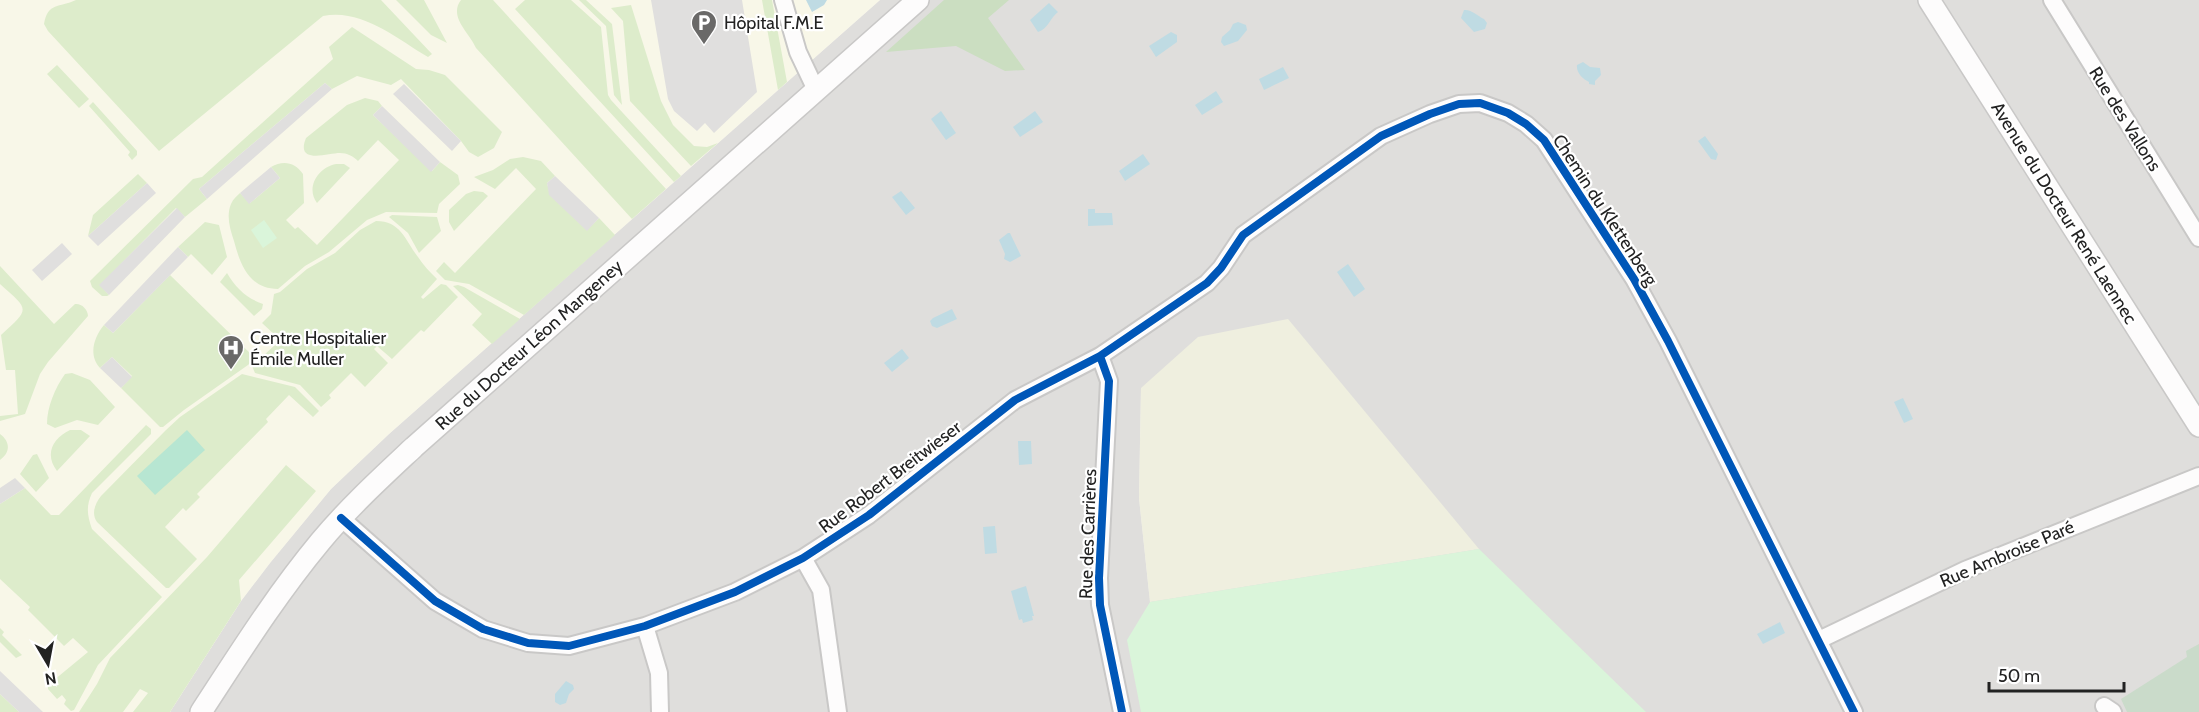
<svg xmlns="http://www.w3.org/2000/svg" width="2199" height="712" font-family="Cabin,sans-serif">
	<rect width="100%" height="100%" fill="#f0eeeb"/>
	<path fill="#dfdedc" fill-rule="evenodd" d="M 880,0 L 2199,0 L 2199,712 L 170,712 L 241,601 L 270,563 L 331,489 L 389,434 ZM 1141,388 L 1150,602 L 1139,498 Z"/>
	<path fill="#f8f7e8" d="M 0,0 L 880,0 L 389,434 L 331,489 L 270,563 L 241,601 L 170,712 L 0,712 Z"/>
	<path fill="#efefdf" d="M 1288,319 L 1479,549 L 1150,602 L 1139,498 L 1141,388 L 1198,337 Z"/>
	<path fill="#ddeccb" d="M 76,0 L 381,0 L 432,54 L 428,57 C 396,38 361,8 323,16 L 159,151 L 48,31 L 44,24 C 48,2 59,8 76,0 Z
		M 396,0 L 424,0 L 447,43 L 431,35 Z
		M 461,0 L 493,0 L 666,189 L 632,219 L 476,48 C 470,33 448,17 461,0 Z
		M 525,0 L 571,0 L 601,27 L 608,95 L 611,100 L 681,176 L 674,182 L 515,9 Z
		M 579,0 L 586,0 L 612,24 L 622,105 L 614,95 L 606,26 Z
		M 762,0 L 772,0 L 787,82 L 778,90 Z
		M 631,5 L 661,101 L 673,125 L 694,146 L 707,147 L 718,143 L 691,166 L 630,101 L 623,21 L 611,8 Z
		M 352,27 L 416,69 L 429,70 L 445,75 L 502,132 L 494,148 L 478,157 L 469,152 L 461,141 L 401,79 L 391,85 L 357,76 L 332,89 L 325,83 L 199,189 L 207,199 L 185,217 L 176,208 L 100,285 L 109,295 L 107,296 L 102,296 L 92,287 L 90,281 L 92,279 L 193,179 L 202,177 L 333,59 L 329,47 Z
		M 57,65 L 89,99 L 79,108 L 47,74 Z
		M 365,98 L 378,101 L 382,106 L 373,115 L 432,171 L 440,162 L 458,175 L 460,184 L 439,204 L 437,213 L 386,212 L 367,220 L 329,252 L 305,266 L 278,289 C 249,289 240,264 234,241 C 230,229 226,216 231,204 C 233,199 237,196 240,193 L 250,203 L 280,178 L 271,167 C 283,160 295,162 303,174 L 304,203 L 286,220 L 295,229 L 298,227 L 317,245 L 399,160 L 378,140 L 358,161 C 353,156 347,153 340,153 C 328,153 295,165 306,138 L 347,105 Z
		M 93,102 L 137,151 L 137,155 L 132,160 L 128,155 L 130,152 L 89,106 Z
		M 523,157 L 541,161 L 555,176 L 547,183 L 550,195 L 587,230 L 599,218 L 615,235 L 524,315 L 469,284 L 445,280 L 436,271 L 444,262 L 455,273 L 536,189 L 516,168 L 495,189 L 474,177 L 493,170 L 510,159 Z
		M 336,164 L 344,164 L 350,168 L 317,203 C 305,187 319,167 336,164 Z
		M 138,174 L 147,183 L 88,236 L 93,215 Z
		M 474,191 L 483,192 L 488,196 L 454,231 L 449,222 L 449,210 L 466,194 Z
		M 392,215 L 437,217 L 441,231 L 419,253 L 408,233 L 389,217 Z
		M 376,221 C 401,221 405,240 418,257 C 423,265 430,272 437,279 L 421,297 L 423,299 L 441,284 L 446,285 L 458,297 L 424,332 L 421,330 L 392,359 L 377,346 L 374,349 L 388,363 L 365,387 L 351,373 L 329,395 L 331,398 L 321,407 L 300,385 L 255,373 L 252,366 L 276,344 L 273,339 L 276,336 L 262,323 L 271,314 L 274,294 L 280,292 L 307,269 L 335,253 L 360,230 Z
		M 205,222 L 219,225 L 227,257 L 212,275 L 191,254 L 188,257 L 178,247 Z
		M 0,266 L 54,324 L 75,304 C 81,303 88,309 88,316 L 48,362 L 40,374 L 25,414 L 0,421 L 0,416 L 18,414 L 15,370 L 6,370 L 1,335 C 31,308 29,310 0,284 Z
		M 227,273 C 236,288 246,298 263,304 L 262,309 L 254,316 L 220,282 Z
		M 170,275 L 255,358 L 248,365 L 184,410 L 163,427 L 160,427 L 121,388 L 132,376 L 112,357 L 100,368 C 88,355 94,337 104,325 L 113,333 Z
		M 458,285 L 464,287 L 520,319 L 492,344 L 472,325 L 482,314 L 453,286 Z
		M 72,373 L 90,380 L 115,407 L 98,425 L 77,420 L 55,428 L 47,424 C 47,407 55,388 65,374 Z
		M 242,374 L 295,387 L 319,411 L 313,417 L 289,395 L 266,419 L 268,422 L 197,494 L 200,497 L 186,511 L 183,508 L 165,527 L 197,559 L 169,588 L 166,588 L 97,522 C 91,513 95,504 101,496 L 166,430 L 180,417 Z
		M 146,425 L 151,429 L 151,434 L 92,493 C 86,506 87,515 92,529 L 162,597 L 98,665 L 74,710 L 71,711 L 64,704 L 66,700 L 62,695 L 57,699 L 48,689 L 48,685 L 88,652 L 73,638 L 64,646 L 28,610 L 30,607 L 0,579 L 0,504 L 25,488 L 51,515 L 59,515 Z
		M 70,430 L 81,430 L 90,436 L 57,471 C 44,454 53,438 70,430 Z
		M 0,434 C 11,442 10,453 0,460 Z
		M 37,454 L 49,478 L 36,492 L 20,474 L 33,455 Z
		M 286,465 L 316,491 L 239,580 L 241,601 L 170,712 L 133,712 L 148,693 L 140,689 L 123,712 L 79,712 L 97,684 L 110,658 L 207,557 Z
		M 0,628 L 4,632 L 2,635 L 22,655 L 16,658 L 0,642 Z
		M 0,694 L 19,712 L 0,712 Z"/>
	<path fill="#cbdec1" d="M 944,0 L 1009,0 L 988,18 L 1025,70 L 1005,71 L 956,46 L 886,52 Z"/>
	<path fill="#cadbca" d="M 2199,644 L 2199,712 L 2127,712 L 2121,699 L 2187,657 L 2186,651 Z"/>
	<path fill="#daf5da" d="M 264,220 L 277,238 L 263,248 L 251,230 Z
		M 1479,549 L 1646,712 L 1141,712 L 1127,640 L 1150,602 Z"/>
	<path fill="#b7e6d2" d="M 187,430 L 205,450 L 155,495 L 137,476 Z"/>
	<path fill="#e0dfde" d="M 651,0 L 742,0 L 757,92 L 714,133 L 705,123 L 697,131 L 674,111 L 668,99 Z
		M 325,83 L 332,89 L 207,199 L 199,189 Z
		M 404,84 L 461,141 L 452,151 L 393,94 Z
		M 382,106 L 440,162 L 431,172 L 373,115 Z
		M 271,167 L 280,178 L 249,204 L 240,193 Z
		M 555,176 L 599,218 L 587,231 L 549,195 L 547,183 Z
		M 147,183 L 156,193 L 98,246 L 88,236 Z
		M 177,208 L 185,217 L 109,295 L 99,285 Z
		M 62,243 L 72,254 L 42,281 L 32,270 Z
		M 178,247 L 188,257 L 113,333 L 104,325 Z
		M 112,357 L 132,377 L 121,388 L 100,368 Z
		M 15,478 L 25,488 L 0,504 L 0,488 Z
		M 0,671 L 43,712 L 19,712 L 0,694 Z"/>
	<path fill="#bfdbe3" d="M 806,0 L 827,0 L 824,5 L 812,12 Z
		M 1049,3 L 1058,12 C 1050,18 1048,29 1038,32 L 1030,20 Z
		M 1464,10 C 1471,9 1478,16 1484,19 L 1487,23 L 1485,29 L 1474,32 L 1461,18 Z
		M 1238,22 L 1246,25 L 1247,30 L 1238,41 L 1224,46 L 1221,42 L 1222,37 L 1230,30 L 1233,24 Z
		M 1171,32 L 1177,35 L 1177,42 L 1156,57 L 1149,46 Z
		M 1583,62 L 1590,67 L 1600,68 L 1601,75 L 1595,81 L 1595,85 L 1589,84 L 1589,82 C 1583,79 1576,73 1577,65 Z
		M 1283,67 L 1289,78 L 1264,90 L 1259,79 Z
		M 1216,91 L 1223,102 L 1202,115 L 1195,105 Z
		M 941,111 L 956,133 L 946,140 L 931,119 Z
		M 1035,111 L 1043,122 L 1020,137 L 1013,127 Z
		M 1705,136 L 1718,154 L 1716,160 L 1711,159 L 1698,141 Z
		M 1143,154 L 1150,164 L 1125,181 L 1119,171 Z
		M 901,191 L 915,208 L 906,215 L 892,197 Z
		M 1088,209 L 1095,209 L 1095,213 L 1112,213 L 1113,225 L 1088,226 Z
		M 1008,233 L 1010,233 L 1021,256 L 1010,262 L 1004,259 L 1005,254 L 999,240 Z
		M 1348,264 L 1365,289 L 1354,297 L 1337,272 Z
		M 952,309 L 957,319 L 937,328 L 932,326 L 930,321 L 933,318 Z
		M 902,349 L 909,358 L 892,372 L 884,363 Z
		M 1903,398 L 1913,419 L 1904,423 L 1894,402 Z
		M 1018,441 L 1031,441 L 1032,464 L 1019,465 Z
		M 995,526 L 997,553 L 985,554 L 983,527 Z
		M 1026,586 L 1034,616 L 1032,616 L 1033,620 L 1023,623 L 1022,619 L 1019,620 L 1011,591 Z
		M 1780,622 L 1785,633 L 1763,644 L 1757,634 Z
		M 566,681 L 573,685 L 574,689 L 569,694 L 566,703 L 560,705 L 555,702 L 555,694 Z"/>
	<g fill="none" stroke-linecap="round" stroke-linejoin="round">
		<defs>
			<path id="minor" d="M 783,0 L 798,52 L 816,90
				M 2052,0 L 2199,238
				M 1100,356 L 1109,381 L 1099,578 L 1100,605 L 1122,712
				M 341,518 L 435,601 L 483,629 L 528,643 L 569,646 L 645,626 L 735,592 L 803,558 L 869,515 L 1015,400 L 1100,356 L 1207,283 L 1221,268 L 1243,235 L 1381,136 L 1430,114 L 1459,104 L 1480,103 L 1508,113 L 1526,124 L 1544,140 L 1634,279 L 1668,341 L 1854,712
				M 803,558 L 821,590 L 838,712
				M 645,626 L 659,673 L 660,712
				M 1819,640 L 1965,570 L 2199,476
				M 2104,706 L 2113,712"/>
			<path id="tertiary" d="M 1929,0 L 2199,426
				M 201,712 C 239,654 276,595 320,542 C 349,507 382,477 414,447 L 918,0"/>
		</defs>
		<use href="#minor" stroke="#c9c8c7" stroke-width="20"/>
		<use href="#tertiary" stroke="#c9c8c7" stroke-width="24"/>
		<use href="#minor" stroke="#fdfcfc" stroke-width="16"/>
		<use href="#tertiary" stroke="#fdfcfc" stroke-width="21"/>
		<defs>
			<path id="cycleway" d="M 1100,356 L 1109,381 L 1099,578 L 1100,605 L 1122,712
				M 341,518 L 435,601 L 483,629 L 528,643 L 569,646 L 645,626 L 735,592 L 803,558 L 869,515 L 1015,400 L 1100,356 L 1207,283 L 1221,268 L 1243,235 L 1381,136 L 1430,114 L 1459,104 L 1480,103 L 1508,113 L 1526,124 L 1544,140 L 1634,279 L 1668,341 L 1854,712"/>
		</defs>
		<use href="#cycleway" stroke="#fff" stroke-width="11"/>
		<use href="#cycleway" stroke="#0057b8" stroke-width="8"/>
	</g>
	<defs>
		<symbol id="parking-pin" viewBox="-11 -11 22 30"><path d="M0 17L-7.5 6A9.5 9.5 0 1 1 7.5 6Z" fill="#6a6968" stroke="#fff"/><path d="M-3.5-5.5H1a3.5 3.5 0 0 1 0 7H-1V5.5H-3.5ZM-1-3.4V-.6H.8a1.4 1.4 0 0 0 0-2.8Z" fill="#fff"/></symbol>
		<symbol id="hospital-pin" viewBox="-11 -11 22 30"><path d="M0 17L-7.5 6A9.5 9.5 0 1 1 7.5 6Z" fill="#6a6968" stroke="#fff"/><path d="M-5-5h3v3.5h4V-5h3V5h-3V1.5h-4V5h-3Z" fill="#fff"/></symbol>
	</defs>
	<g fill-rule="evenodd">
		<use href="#parking-pin" x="689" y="8" width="30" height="40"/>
		<use href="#hospital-pin" x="216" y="333" width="30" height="40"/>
	</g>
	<g text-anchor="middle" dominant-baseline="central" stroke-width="4.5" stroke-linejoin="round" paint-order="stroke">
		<g font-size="18" fill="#222" stroke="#fff" text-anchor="start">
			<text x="724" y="23">Hôpital F.M.E</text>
			<text x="250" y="338">Centre Hospitalier<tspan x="250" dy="21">Émile Muller</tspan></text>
		</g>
		<g font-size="18" fill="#222" stroke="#fff">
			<text transform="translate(2125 119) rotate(58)">Rue des Vallons</text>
			<text transform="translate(1605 210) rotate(57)">Chemin du Klettenberg</text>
			<text transform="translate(2064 213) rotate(58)">Avenue du Docteur René Laennec</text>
			<text transform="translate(529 345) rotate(-42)">Rue du Docteur Léon Mangeney</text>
			<text transform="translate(890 477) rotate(-37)">Rue Robert Breitwieser</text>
			<text transform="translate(1088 534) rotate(-88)">Rue des Carrières</text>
			<text transform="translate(2007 554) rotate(-23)">Rue Ambroise Paré</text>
		</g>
	</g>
	<g transform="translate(48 664) rotate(170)" stroke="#ffffff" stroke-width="4.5" paint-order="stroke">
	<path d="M0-4.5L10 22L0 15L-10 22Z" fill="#222222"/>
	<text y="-9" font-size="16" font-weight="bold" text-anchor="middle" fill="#222222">N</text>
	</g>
	<path d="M1989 682v9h135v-9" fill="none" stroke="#222222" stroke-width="3"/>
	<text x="1998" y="682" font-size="18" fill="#222222" stroke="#ffffff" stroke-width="4.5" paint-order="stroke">50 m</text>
</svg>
